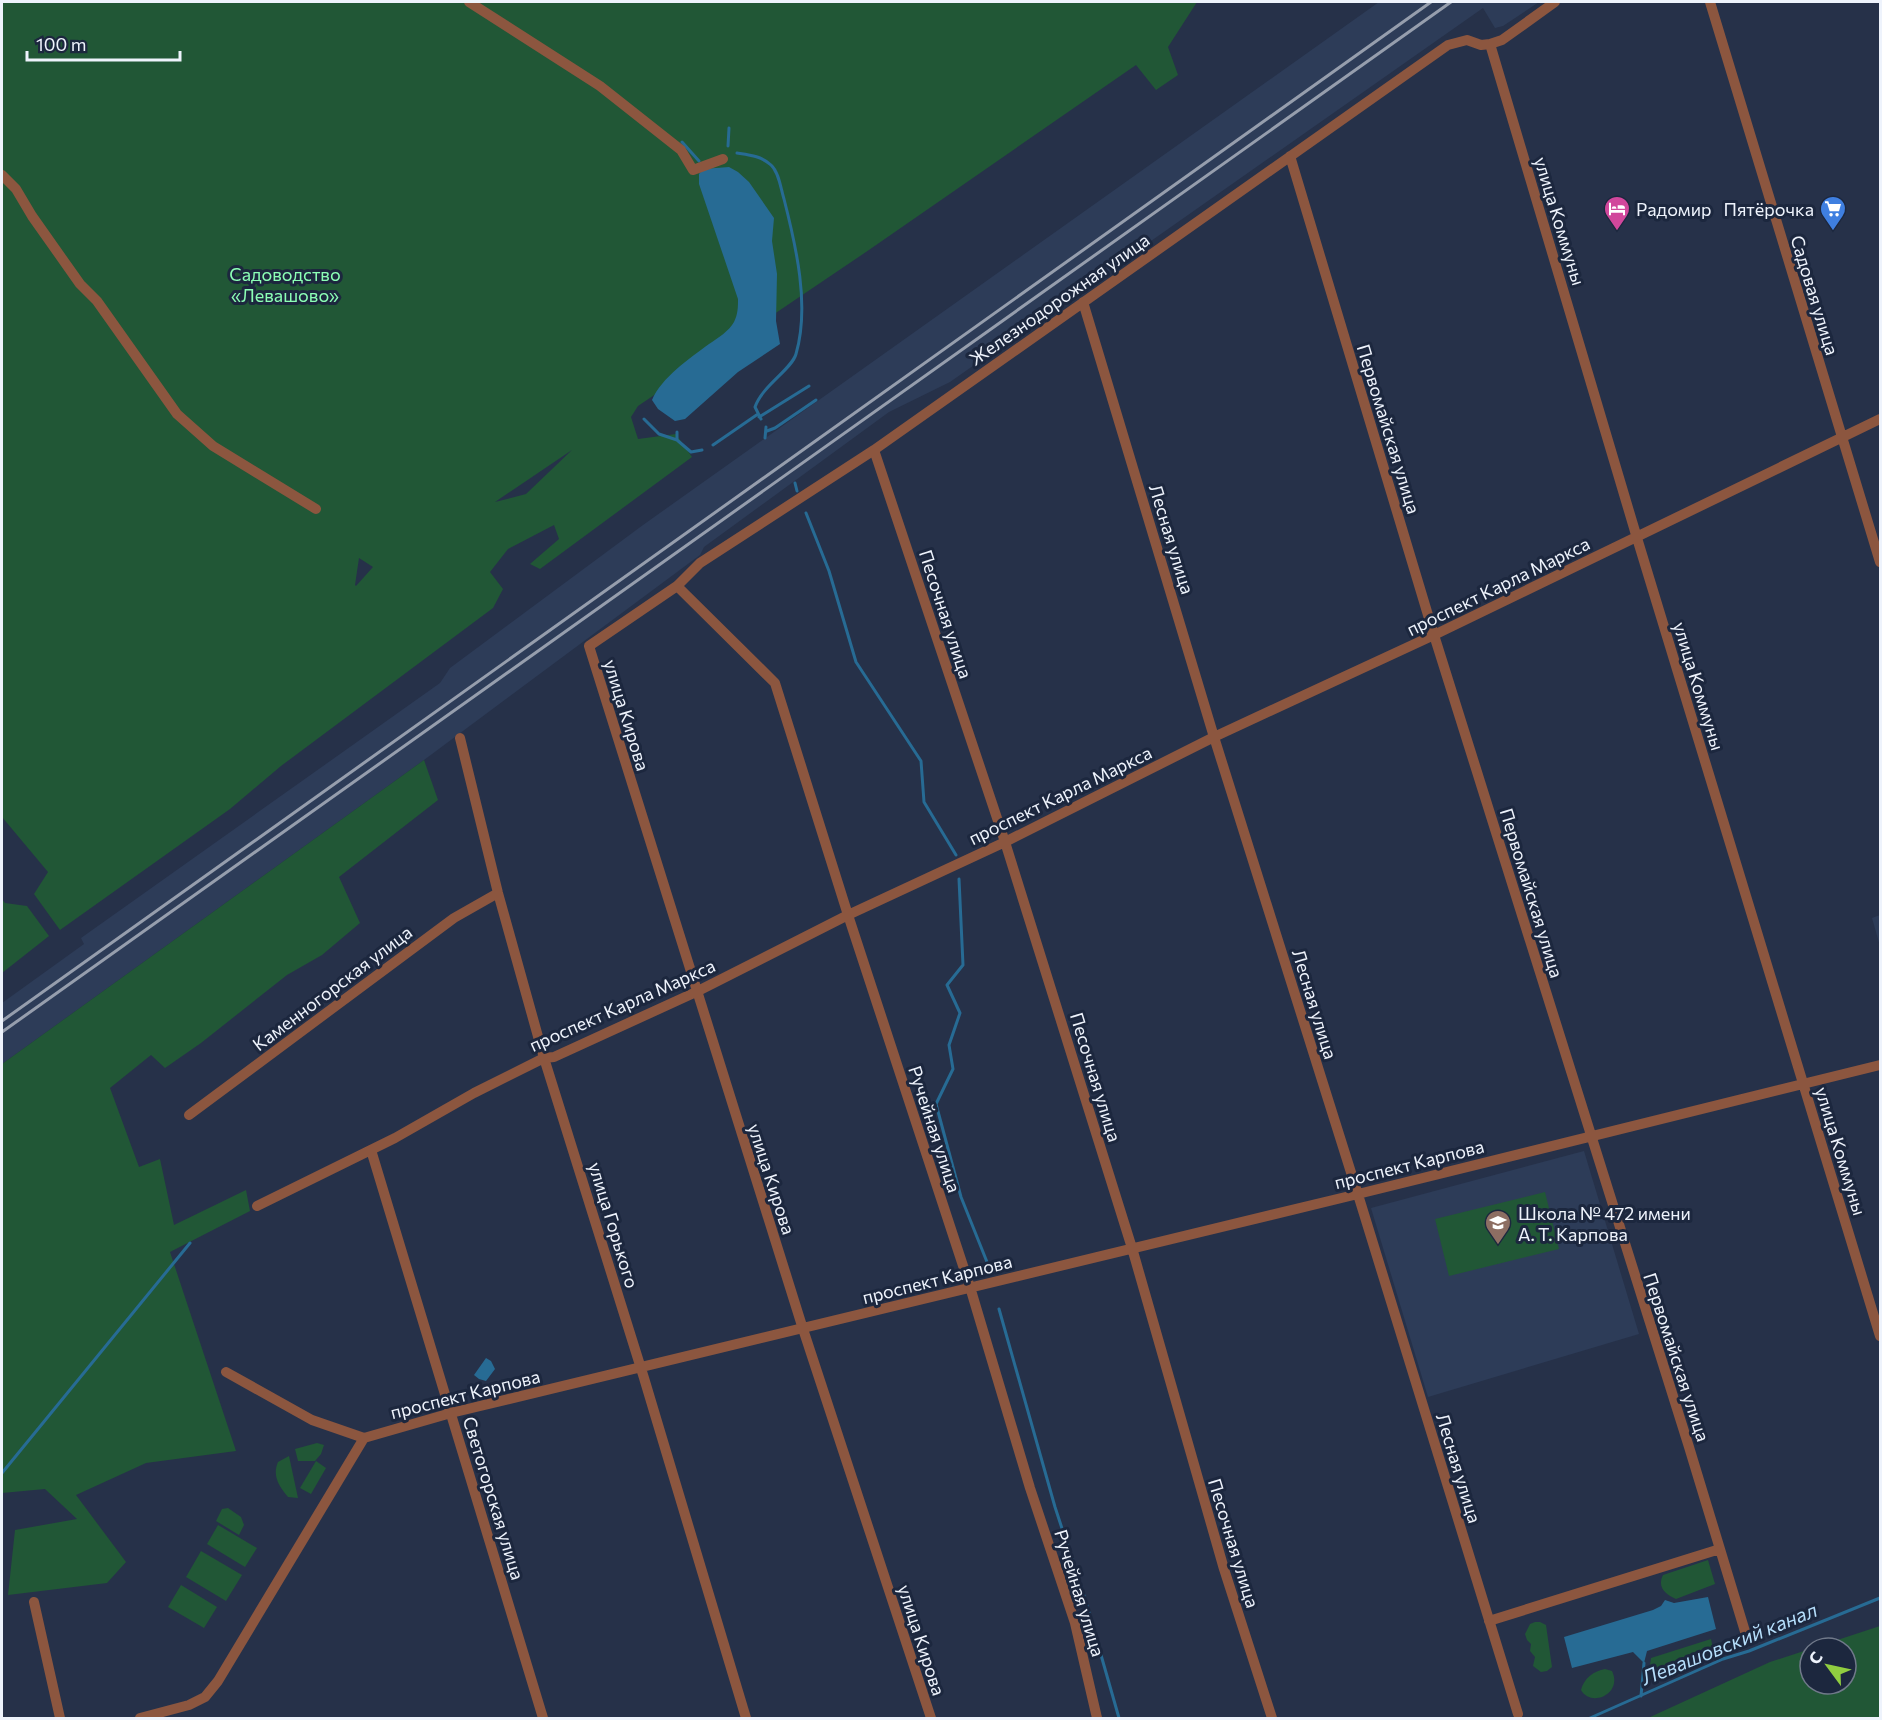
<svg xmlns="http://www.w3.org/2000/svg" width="1882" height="1720" font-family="Commissioner,sans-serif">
	<rect width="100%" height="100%" fill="#263149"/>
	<path fill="#2d3c58" d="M 1379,2 L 1539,2 L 1503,26 L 1495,28 L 1483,8 L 950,382 L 889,412 L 704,547 L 700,555 L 424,760 L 2,1064 L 2,1003 L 84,944 L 81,938 L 440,683 L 450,668 L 643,525 Z
		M 1880,915 L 1880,946 L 1872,918 Z
		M 1584,1151 L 1639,1334 L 1428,1397 L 1371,1208 Z"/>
	<path fill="#215736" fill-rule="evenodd" d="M 2,2 L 1197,2 L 1168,47 L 1178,75 L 1156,90 L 1136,65 L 866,252 L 638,406 L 631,417 L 638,439 L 676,434 L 692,457 L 540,569 L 530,564 L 559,539 L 554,525 L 508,549 L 490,572 L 503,589 L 493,608 L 281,766 L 230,809 L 60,930 L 34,894 L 48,872 L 2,817 ZM 572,450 L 526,494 L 495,502 ZM 359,558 L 373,567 L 356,586 L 355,585 Z
		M 424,760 L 438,800 L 339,877 L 360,923 L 322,955 L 287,975 L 201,1043 L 165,1068 L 151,1055 L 110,1088 L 139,1167 L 160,1159 L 174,1225 L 246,1190 L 250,1211 L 170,1252 L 236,1451 L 146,1463 L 76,1495 L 126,1562 L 107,1583 L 8,1595 L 15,1530 L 77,1519 L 45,1489 L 2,1493 L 2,1064 Z
		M 2,899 L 5,903 L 27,906 L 49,936 L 2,973 Z
		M 1545,1192 L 1559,1249 L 1449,1276 L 1435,1219 Z
		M 317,1443 L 324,1445 L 321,1454 L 315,1461 L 298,1461 L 295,1449 Z
		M 289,1456 L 298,1498 L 288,1497 C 279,1486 272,1476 278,1462 Z
		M 316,1461 L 326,1468 L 311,1494 L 300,1488 Z
		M 228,1508 L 241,1517 L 244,1525 L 239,1535 L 216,1521 L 222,1509 Z
		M 218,1525 L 257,1548 L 245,1567 L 207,1544 Z
		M 201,1551 L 242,1575 L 226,1601 L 186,1577 Z
		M 1708,1560 L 1715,1584 L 1676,1599 C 1665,1594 1657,1587 1663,1575 Z
		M 181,1585 L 217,1607 L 204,1628 L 168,1607 Z
		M 1535,1622 L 1540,1622 L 1546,1625 L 1552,1667 L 1547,1671 L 1541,1672 L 1533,1666 L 1535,1657 L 1530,1651 L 1531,1644 L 1527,1640 L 1525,1634 L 1530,1624 Z
		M 1880,1626 L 1880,1718 L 1648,1718 L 1770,1662 L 1810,1649 L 1810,1684 L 1846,1684 L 1846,1648 L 1813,1648 Z
		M 1711,1639 L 1714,1654 L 1655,1679 L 1648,1679 L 1651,1658 Z
		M 1605,1669 L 1612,1671 C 1623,1694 1591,1708 1581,1690 C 1584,1678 1594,1671 1605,1669 Z"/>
	<path fill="#276b94" d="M 729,167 L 738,172 L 749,182 L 774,218 L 772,241 L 777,274 L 776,321 L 780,344 L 738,372 L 685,419 L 675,421 L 658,409 L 652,400 C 662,377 689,359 709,344 C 718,338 729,331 734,322 C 738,314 738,307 738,299 L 699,184 L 699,174 L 703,169 Z
		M 486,1358 L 491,1361 L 495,1369 L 486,1381 L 479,1379 L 474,1375 Z
		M 1708,1597 L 1716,1629 L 1647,1651 L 1644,1663 L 1633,1652 L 1572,1668 L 1564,1637 L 1653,1610 L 1661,1606 L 1665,1600 L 1674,1603 Z"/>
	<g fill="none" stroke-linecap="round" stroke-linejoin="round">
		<path stroke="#276b94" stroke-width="3" d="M 682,142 L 699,161
			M 728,146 L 729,128
			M 737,153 C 750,155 761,156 771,165 C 779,172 781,190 784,199 C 796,246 810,306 796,354 C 792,369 762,386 755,407 L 761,419
			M 759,417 L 809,386
			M 644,419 L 659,434 L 677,440
			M 767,431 L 775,428 L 816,400
			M 677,432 L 677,440 L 691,452 L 702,450
			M 765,438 L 766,427
			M 713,445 L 758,414
			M 795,483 L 797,491
			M 806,513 L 829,571 L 856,662 L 921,761 L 924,802 L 956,855
			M 959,879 L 963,965 L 947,985 L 960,1013 L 949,1045 L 953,1069 L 936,1104 L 961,1197 L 987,1262
			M 999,1309 L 1055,1507 L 1085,1599 L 1119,1718
			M 2,1473 L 190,1243
			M 1641,1696 L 1644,1663
			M 1590,1718 L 1723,1659 L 1749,1651 L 1880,1598"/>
		<path stroke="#8c563f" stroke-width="10" d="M 469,2 L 600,86 L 681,150 L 693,170 L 723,159
			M 1710,2 L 1880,562
			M 1490,44 L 1637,538 L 1880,1336
			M 1290,156 L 1434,635 L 1689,1447 L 1747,1638
			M 2,175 L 16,189 L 32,216 L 80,284 L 97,301 L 177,414 L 213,446 L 316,509
			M 1083,302 L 1214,737 L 1360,1201 L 1518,1714
			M 874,450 L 1005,842 L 1132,1248 L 1224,1569 L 1272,1718
			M 677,586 L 775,683 L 848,915 L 970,1287 L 1030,1488 L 1075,1623 L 1097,1718
			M 460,738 L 498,893 L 544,1058 L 644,1378 L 746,1718
			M 189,1115 L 454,918 L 498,893
			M 371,1150 L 543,1718
			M 257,1206 L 395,1138 L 474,1093 L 544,1058 L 554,1057 L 696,992 L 848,915 L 1005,842 L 1214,737 L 1434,635 L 1880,419
			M 226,1372 L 312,1420 L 364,1438
			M 34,1602 L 60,1718
			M 1489,1621 L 1720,1549
			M 140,1718 L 189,1705 L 205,1697 L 218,1681 L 364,1438 L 451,1413 L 1358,1194 L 1880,1065
			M 931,1718 L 803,1329 L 589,646 L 677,586 L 700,563 L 874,450 L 1448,45 L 1467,40 L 1481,45 L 1490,44 L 1502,40 L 1555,2"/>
		<path stroke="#969ead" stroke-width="3" d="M 2,1021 L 1431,2
			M 2,1032 L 1451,2"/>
	</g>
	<defs>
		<symbol id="hotel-pin" viewBox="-11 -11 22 30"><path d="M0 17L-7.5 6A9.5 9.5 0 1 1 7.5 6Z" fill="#d1479c" stroke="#1c273e"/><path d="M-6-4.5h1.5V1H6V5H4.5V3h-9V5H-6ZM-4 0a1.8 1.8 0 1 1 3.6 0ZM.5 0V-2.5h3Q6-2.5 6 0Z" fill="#fff"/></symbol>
		<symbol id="supermarket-pin" viewBox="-11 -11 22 30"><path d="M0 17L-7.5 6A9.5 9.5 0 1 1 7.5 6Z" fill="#3f7fe0" stroke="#1c273e"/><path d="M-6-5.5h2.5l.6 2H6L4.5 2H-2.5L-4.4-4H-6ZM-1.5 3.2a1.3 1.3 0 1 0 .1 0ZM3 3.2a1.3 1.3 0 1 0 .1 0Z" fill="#fff"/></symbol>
		<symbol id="school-pin" viewBox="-11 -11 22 30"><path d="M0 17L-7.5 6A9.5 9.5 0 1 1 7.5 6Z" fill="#8d6e63" stroke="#1c273e"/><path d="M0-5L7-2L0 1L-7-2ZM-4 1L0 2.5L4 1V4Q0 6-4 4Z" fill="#fff"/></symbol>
	</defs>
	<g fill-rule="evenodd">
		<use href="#hotel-pin" x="1602" y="194" width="30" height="40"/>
		<use href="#supermarket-pin" x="1818" y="194" width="30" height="40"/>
		<use href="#school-pin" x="1483" y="1208" width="30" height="40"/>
	</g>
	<g text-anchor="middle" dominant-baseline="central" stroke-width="6" stroke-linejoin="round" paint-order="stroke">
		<g font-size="18" fill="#eef3fc" stroke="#1c273e" text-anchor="start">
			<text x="1636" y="209">Радомир</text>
			<text x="1814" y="209" text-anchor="end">Пятёрочка</text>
			<text x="1518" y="1213">Школа № 472 имени<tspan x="1518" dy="21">А. Т. Карпова</tspan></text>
		</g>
		<g font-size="18" fill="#eef3fc" stroke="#1c273e">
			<text transform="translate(1560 221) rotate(73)">улица Коммуны</text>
			<text transform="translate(1815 295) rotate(73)">Садовая улица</text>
			<text transform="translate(1059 299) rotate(-35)">Железнодорожная улица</text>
			<text transform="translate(1389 429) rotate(73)">Первомайская улица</text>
			<text transform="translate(1172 539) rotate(73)">Лесная улица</text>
			<text transform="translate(1498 586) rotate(-26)">проспект Карла Маркса</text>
			<text transform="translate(946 614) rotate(72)">Песочная улица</text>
			<text transform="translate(1699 686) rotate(73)">улица Коммуны</text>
			<text transform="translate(627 715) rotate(73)">улица Кирова</text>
			<text transform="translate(1060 795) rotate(-26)">проспект Карла Маркса</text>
			<text transform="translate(1532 893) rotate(73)">Первомайская улица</text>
			<text transform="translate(332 988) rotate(-37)">Каменногорская улица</text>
			<text transform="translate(1315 1004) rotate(73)">Лесная улица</text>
			<text transform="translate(622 1005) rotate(-24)">проспект Карла Маркса</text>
			<text transform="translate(1096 1077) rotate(73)">Песочная улица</text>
			<text transform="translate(935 1129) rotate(72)">Ручейная улица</text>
			<text transform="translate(1841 1151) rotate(73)">улица Коммуны</text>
			<text transform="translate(1409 1164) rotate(-14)">проспект Карпова</text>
			<text transform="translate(772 1179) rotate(72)">улица Кирова</text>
			<text transform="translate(614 1225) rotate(73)">улица Горького</text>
			<text transform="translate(937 1279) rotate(-14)">проспект Карпова</text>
			<text transform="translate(1677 1357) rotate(72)">Первомайская улица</text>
			<text transform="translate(465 1394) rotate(-14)">проспект Карпова</text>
			<text transform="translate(1459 1468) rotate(73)">Лесная улица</text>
			<text transform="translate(494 1498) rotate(73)">Светогорская улица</text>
			<text transform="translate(1234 1543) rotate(73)">Песочная улица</text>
			<text transform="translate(1080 1593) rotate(73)">Ручейная улица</text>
			<text transform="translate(922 1640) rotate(72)">улица Кирова</text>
		</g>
		<g font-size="18" fill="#8cffb5" stroke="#1c273e">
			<text x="285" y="274">Садоводство<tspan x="285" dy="21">«Левашово»</tspan></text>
		</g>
		<g font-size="20" font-style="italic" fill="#b6dffc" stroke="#1c273e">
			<text transform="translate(1729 1643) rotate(-22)">Левашовский канал</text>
		</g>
	</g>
	<rect width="1882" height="1720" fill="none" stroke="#eef3fc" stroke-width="6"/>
	<g transform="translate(1828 1666) rotate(303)"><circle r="28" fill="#1c273e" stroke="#70798a" stroke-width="1.5"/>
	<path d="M0-4.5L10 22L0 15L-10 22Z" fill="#90cd40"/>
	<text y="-9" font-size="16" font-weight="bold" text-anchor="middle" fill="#eef3fc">С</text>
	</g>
	<path d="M27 51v9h153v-9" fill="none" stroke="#eef3fc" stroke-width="3"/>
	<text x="36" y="51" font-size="18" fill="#eef3fc" stroke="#1c273e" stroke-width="4.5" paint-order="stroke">100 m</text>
</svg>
